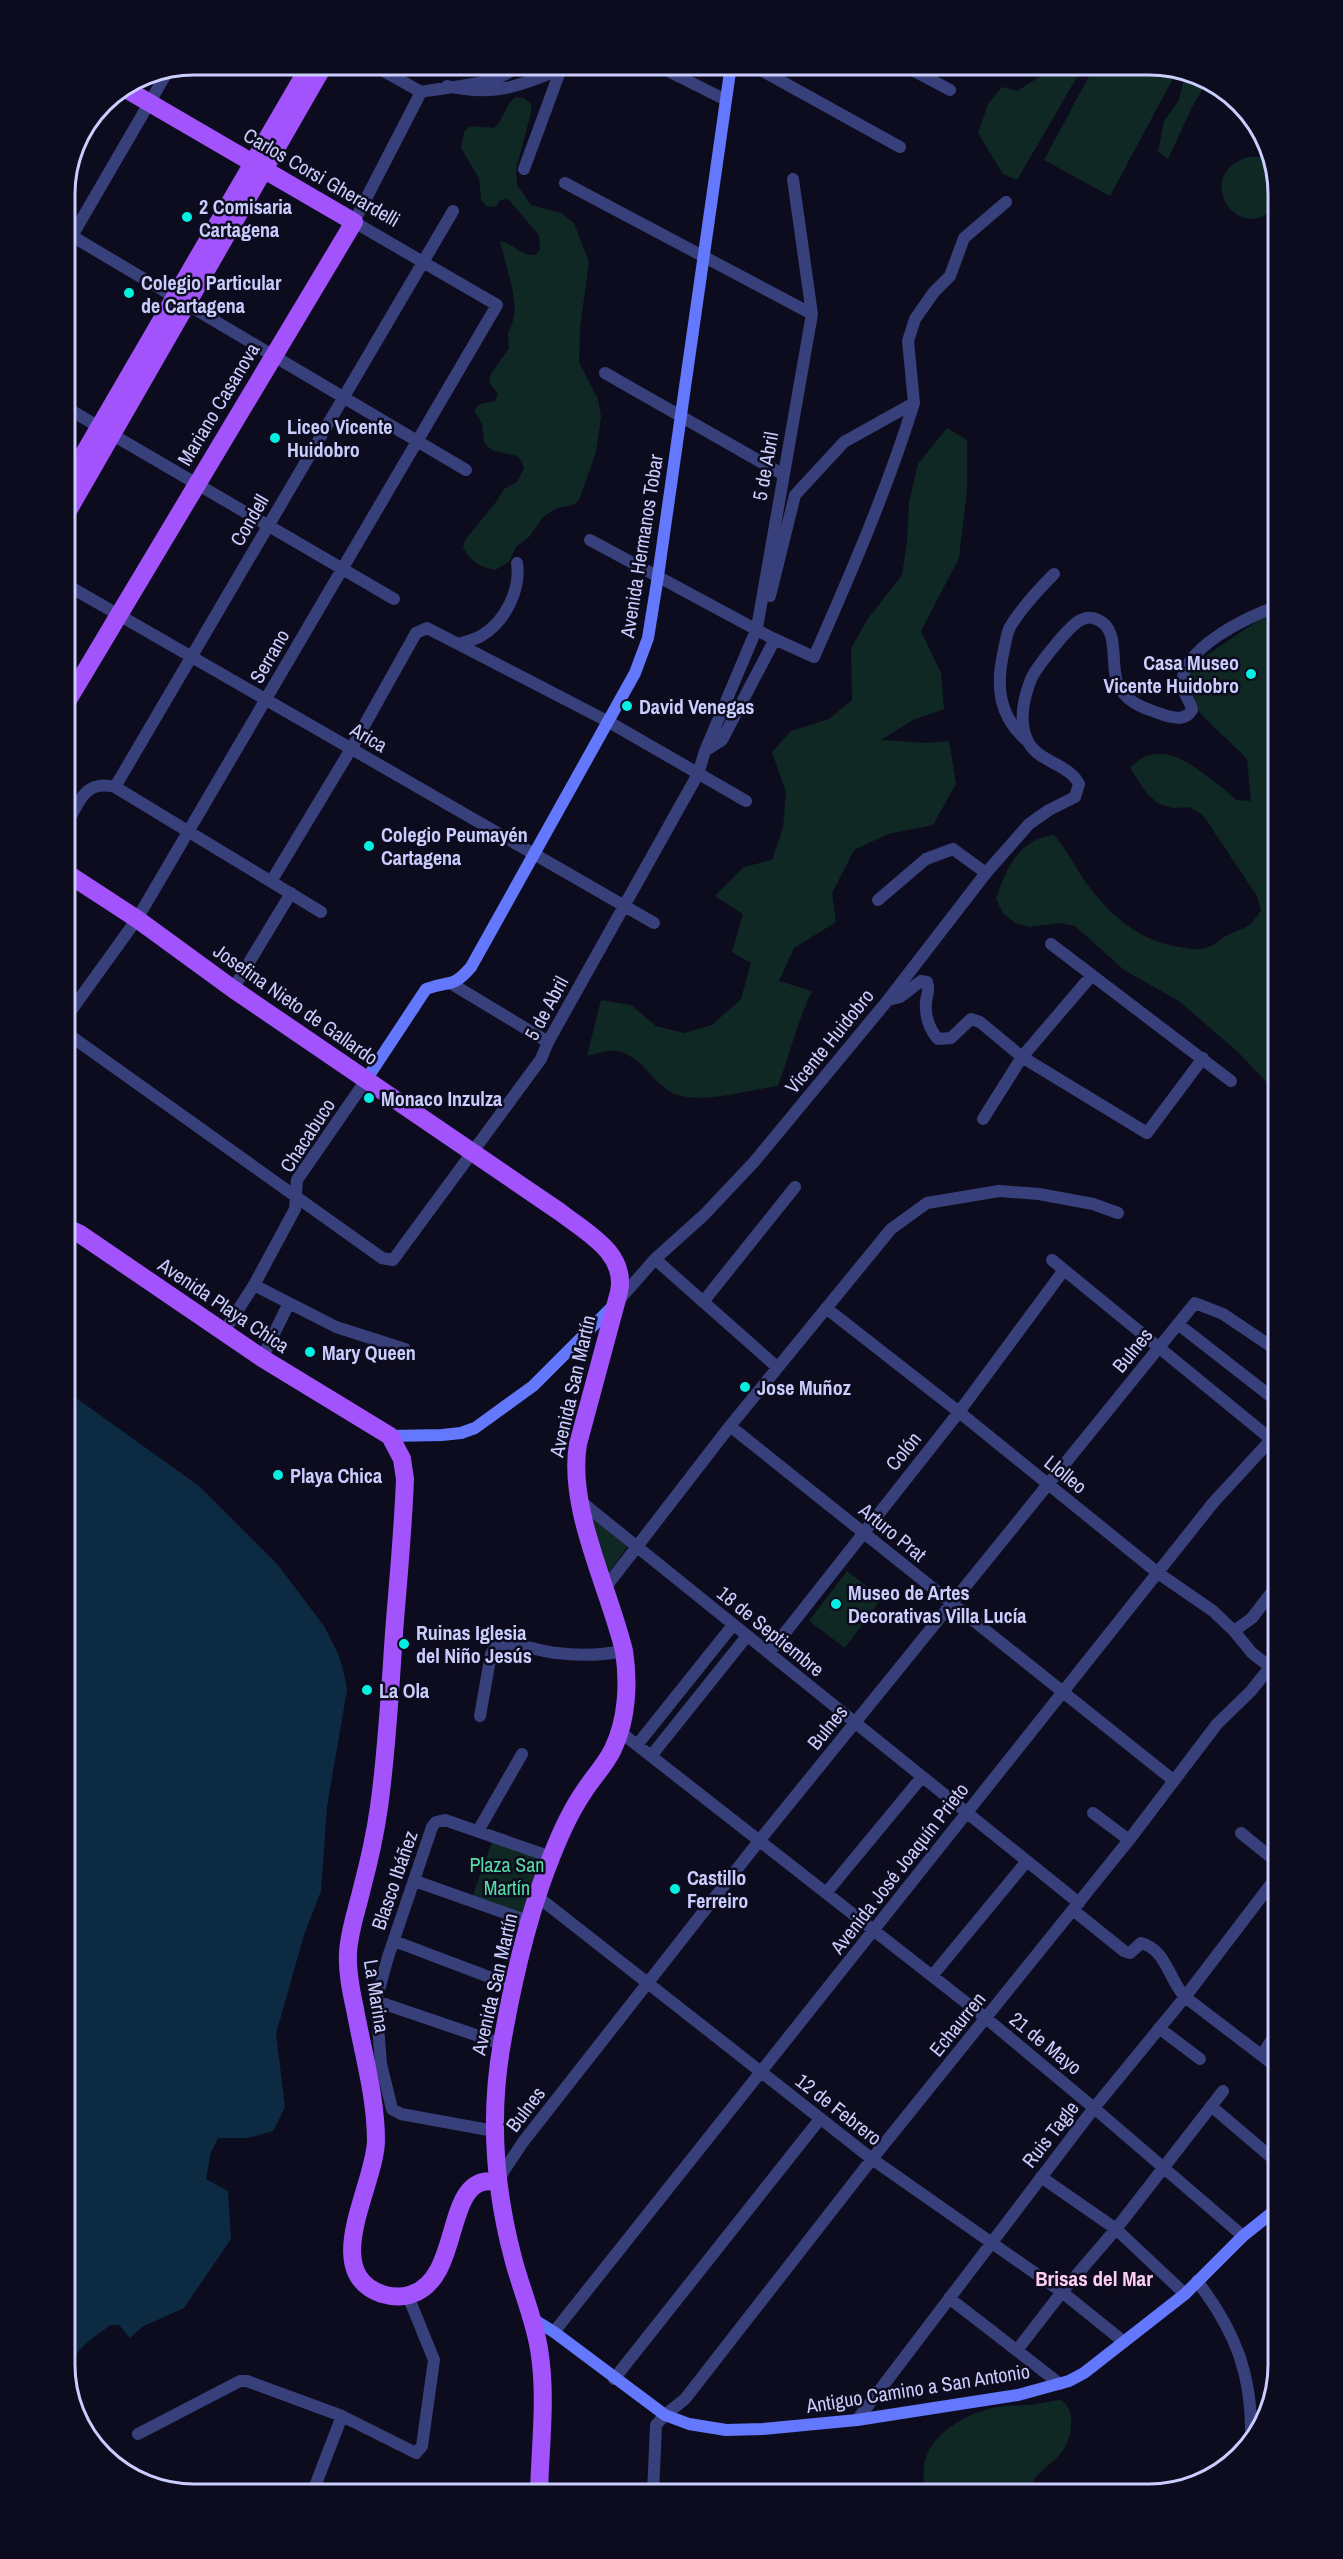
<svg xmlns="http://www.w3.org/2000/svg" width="1343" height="2559" font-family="'Archivo Narrow',sans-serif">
	<rect width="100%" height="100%" fill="#0d0c1e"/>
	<path fill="#102823" d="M 1046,65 L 1084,65 L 1017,180 L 1003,174 L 978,133 L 988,104 L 1002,87 L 1017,91 L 1041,76 Z
		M 1095,65 L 1158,65 L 1177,71 L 1110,196 L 1044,160 Z
		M 1185,74 L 1207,82 L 1193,105 L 1168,159 L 1158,152 L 1164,121 L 1179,100 Z
		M 516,97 L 524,98 L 531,104 L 531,113 L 516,169 L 517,185 L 531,205 L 561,213 L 574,223 L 589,262 L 580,328 L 579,362 L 598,399 L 601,417 L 596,452 L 579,500 L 573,505 L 557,508 L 543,517 L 529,537 L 516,547 L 509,562 L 495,570 C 480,567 471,561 463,548 L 465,540 L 496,502 L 504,489 L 517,482 L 524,469 L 522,462 L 517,456 L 494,451 L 488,447 L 484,441 L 482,424 L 474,410 L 480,404 L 495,401 L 498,394 L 489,382 L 491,374 L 509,348 L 508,333 L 512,325 L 515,309 L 512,287 L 500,241 C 513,243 520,256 535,255 L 540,250 L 539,235 L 508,199 L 500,200 L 496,207 L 486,206 L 481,200 L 479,178 L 461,148 L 464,132 L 470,126 L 494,128 C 505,119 504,105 516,97 Z
		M 1248,157 L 1258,157 L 1273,165 L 1278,204 C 1240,250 1190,175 1248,157 Z
		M 947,428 L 967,440 L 967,490 L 959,558 L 921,631 L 941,673 L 944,709 L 913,720 L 881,740 L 928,743 L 949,741 L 956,784 L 933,825 L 888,834 L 854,850 L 832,893 L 836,922 L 794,948 L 779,981 L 812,991 C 797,1022 790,1054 778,1086 C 746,1090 713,1102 681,1096 C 657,1091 644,1057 618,1051 C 610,1049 595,1054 587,1056 L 601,1000 L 631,1005 L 656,1026 L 684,1033 L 712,1025 L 741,999 L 751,963 L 732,952 L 743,914 L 715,896 L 744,867 L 772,860 L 783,828 L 786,792 L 772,752 L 791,731 L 829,719 L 852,700 L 851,648 L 867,620 L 902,575 L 907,542 L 909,502 L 918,464 Z
		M 1278,614 L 1278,1090 L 1273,1089 L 1239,1053 L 1179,1001 L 1124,970 L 1075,926 L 1060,923 L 1029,927 L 1015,923 L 1003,913 L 996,899 C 1006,868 1019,839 1054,835 C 1065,848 1073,862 1082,877 C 1105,911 1138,942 1180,947 C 1191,949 1200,951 1211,946 C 1217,944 1221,938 1226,936 C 1244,927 1250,929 1261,910 L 1257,896 L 1203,815 L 1189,807 L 1174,808 L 1159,804 L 1147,794 L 1130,768 C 1161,735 1194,767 1223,788 C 1227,791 1232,798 1237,800 C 1241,801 1247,800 1251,801 L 1247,759 L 1199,712 L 1189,678 L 1191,666 L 1263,617 Z
		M 586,1512 L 627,1547 L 605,1578 Z
		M 847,1571 L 882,1598 L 845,1648 L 809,1621 Z
		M 492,1842 L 541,1857 L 522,1915 L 472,1897 Z
		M 1061,2400 C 1069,2406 1072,2414 1071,2425 C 1069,2464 1037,2462 1027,2494 L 930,2494 L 927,2492 C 911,2447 953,2418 992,2408 C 1003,2405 1016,2406 1029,2405 C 1039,2404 1050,2401 1061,2400 Z"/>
	<path fill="#0c2a42" d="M 65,1390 L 199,1486 L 278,1565 L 324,1626 L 338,1654 L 344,1673 L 347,1690 L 327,1807 L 321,1891 L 304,1935 L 276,2034 L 285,2107 L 273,2131 L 248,2138 L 218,2138 L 211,2152 L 206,2179 L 228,2191 L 231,2239 L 184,2308 L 142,2327 L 130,2338 L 119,2325 L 110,2325 C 99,2334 84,2343 76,2355 C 72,2361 71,2370 67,2378 L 65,2365 Z"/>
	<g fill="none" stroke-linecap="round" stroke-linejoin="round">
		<path stroke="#38407c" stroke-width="12" d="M 373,65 L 421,92
			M 656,65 L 726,100
			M 752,65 L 900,147
			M 903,65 L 950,90
			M 447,86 C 493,97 520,86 561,69
			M 421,92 C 448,86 500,86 517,65
			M 524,169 L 562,66
			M 565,183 L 812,314
			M 65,232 L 466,470
			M 65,248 L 169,69
			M 605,373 L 782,474
			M 65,407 L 394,599
			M 590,540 L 770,637 L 814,657 C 851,573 887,490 914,403
			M 65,584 L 654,923
			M 770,596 L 795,495 L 844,442 L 914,403 L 908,341 L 915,319 L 934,292 L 950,276 L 964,238 L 1006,202
			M 459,644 C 467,641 474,640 481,636 C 505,622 521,590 517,563
			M 1025,739 C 999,715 996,687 1003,654 C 1005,646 1006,635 1010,627 C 1022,607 1038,590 1054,574
			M 705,751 L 722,740 L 775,639
			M 115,787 L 453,211
			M 65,827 C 79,804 83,779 115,787 L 321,912
			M 272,880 L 351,749 L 416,633 L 427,628 L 609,722 L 746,801
			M 878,900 L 926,859 L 953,849 L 986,873
			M 1051,944 L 1231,1081
			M 452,984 L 548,1042
			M 233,989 L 291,893
			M 888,1000 L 900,997 L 921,981 L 927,982 C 930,991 927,993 926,1002 C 925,1015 929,1029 938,1039 L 951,1038 L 971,1019 L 980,1022 L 1022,1057 L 1147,1133 L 1203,1058
			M 65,1019 L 137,919 L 497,305 L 354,222 L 421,92
			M 65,1032 L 382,1258 L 393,1260 L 541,1059 L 548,1042 L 698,774 L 705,751 L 757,628 L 812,314 L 793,179
			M 983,1119 L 1022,1057 L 1092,975
			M 655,1259 L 777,1367
			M 1052,1260 L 1278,1445
			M 254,1285 L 336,1327 L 405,1349
			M 619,1300 L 655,1259 L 704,1215 L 754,1162 L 888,1000 L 986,873 L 1029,824 L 1049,810 L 1075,797 L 1079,784 C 1068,762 1035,763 1026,737 C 1019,719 1024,697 1031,679 C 1036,668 1070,624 1081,620 C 1086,617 1093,617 1098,620 C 1124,631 1105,675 1124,694 C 1134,706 1150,710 1164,715 C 1175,718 1185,721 1192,710 C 1191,702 1185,696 1183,688 C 1175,650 1251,615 1278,606
			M 703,1302 L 795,1187
			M 826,1308 L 959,1412 L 1158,1573 L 1213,1611 L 1234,1631 L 1252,1653 L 1278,1673
			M 1178,1324 L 1278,1402
			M 223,1333 L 254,1285 L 295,1209 L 297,1180 L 366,1080
			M 262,1358 L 289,1303
			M 730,1426 L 1173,1780
			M 579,1500 L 1079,1903
			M 605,1588 L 730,1426 L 891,1229 L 927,1203 L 999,1191 L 1039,1194 L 1093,1204 L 1118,1213
			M 1234,1631 L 1252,1618 L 1278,1584
			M 769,1653 L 959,1412 L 1064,1270
			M 480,1716 L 491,1654 L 497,1645 C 511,1640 541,1652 557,1653 C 579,1656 602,1655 624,1651
			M 619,1731 L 987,2019 L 1094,2108 L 1243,2236
			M 637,1745 L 733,1625
			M 651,1756 L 747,1636
			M 1093,1813 L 1129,1840
			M 478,1831 L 522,1754
			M 1241,1833 L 1278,1863
			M 415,1881 L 531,1922
			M 826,1893 L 922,1777
			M 538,1897 L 872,2159 L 1062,2292 L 1124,2342
			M 1073,1910 L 1124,1951 L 1130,1953 L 1141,1943 C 1166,1949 1169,1980 1185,1997 L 1278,2068
			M 394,1941 L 513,1986
			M 932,1976 L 1027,1861
			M 376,2001 L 502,2044
			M 1159,2028 L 1200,2059
			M 1262,2055 L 1278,2030
			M 1211,2106 L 1278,2163
			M 494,2131 L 401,2114 L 392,2109 L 381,2064 L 376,2001 L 388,1957 L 432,1827 L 436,1822 L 445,1820 L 551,1857
			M 1041,2177 L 1116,2229 L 1185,2294
			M 497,2181 L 523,2142 L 759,1841 L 1195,1303 L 1223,1314 L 1278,1351
			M 1197,2281 C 1236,2332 1253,2376 1251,2442
			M 949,2298 L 1060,2384
			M 554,2332 L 1213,1503 L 1278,1432
			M 1017,2350 L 1062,2292 L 1116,2229 L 1223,2091
			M 614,2379 L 820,2119
			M 857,2420 L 1094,2108 L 1185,1997 L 1278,1875
			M 138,2434 L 240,2381 L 247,2381 L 342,2416 L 416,2453 L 422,2446 L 434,2360 L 408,2296
			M 312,2494 L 342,2416
			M 653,2494 L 656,2425 L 665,2415 L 685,2399 L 872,2159 L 1129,1840 L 1217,1724 L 1251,1691 L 1278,1657"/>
		<path stroke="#6378fc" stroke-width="12" d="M 366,1080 L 426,989 C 450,980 452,989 471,967 L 635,673 L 648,638 L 658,576 L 731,65
			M 390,1436 L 442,1435 L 461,1433 L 475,1428 L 533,1386 L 614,1305
			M 533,2319 L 554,2332 L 665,2415 L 689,2424 L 726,2430 L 763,2429 L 857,2420 L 1018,2395 L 1069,2381 L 1084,2373 L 1185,2294 L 1243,2236 L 1278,2208"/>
		<path stroke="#a253fc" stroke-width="18" d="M 65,486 L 310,65
			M 65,516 L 324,65
			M 65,705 L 354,222 L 124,88
			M 65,872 L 137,919 L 233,989 L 560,1212 C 587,1233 627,1253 619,1292 L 578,1444 C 567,1508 609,1588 624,1651 C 629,1683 627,1720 613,1749 C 606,1764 594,1776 585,1790 C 571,1810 561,1832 552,1855 C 528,1914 513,1980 502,2043 C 489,2116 494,2186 513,2258 C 521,2289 534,2318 539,2349 C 547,2396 540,2447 539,2494
			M 65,1227 L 80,1234 L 262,1358 L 390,1436 L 402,1459 L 405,1479 C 403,1531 398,1582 394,1633 C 390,1691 387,1750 379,1807 C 375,1835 369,1862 362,1888 C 357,1910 349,1931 348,1953 C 347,1972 351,1991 355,2009 C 363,2053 376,2097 376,2141 C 375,2186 319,2272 382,2294 C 392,2297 402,2298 412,2294 C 464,2277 442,2171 497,2182"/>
	</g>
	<g fill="#04f1e2" stroke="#0d0c1e" stroke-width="2">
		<circle cx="187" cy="217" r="6"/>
		<circle cx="129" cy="293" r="6"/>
		<circle cx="275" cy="438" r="6"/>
		<circle cx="1251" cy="674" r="6"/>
		<circle cx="627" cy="706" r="6"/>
		<circle cx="369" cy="846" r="6"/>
		<circle cx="369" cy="1098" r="6"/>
		<circle cx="310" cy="1352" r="6"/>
		<circle cx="745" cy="1387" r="6"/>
		<circle cx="278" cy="1475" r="6"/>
		<circle cx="836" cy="1604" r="6"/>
		<circle cx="404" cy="1644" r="6"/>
		<circle cx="367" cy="1690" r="6"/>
		<circle cx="675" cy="1889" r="6"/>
	</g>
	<g text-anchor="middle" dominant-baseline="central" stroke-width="5" stroke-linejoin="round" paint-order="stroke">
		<g font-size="20" fill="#cacdfe" stroke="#0d0c1e">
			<text transform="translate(322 177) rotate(30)">Carlos Corsi Gherardelli</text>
			<text transform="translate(218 404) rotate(-59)">Mariano Casanova</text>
			<text transform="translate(765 466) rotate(-80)">5 de Abril</text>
			<text transform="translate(249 520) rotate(-60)">Condell</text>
			<text transform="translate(641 546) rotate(-81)">Avenida Hermanos Tobar</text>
			<text transform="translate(269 656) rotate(-60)">Serrano</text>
			<text transform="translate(369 737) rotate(30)">Arica</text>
			<text transform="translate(296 1004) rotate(35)">Josefina Nieto de Gallardo</text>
			<text transform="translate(546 1008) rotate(-62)">5 de Abril</text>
			<text transform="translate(829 1041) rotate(-51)">Vicente Huidobro</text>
			<text transform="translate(307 1135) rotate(-57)">Chacabuco</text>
			<text transform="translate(224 1305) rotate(34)">Avenida Playa Chica</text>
			<text transform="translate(1132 1350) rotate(-51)">Bulnes</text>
			<text transform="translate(572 1386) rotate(-77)">Avenida San Martín</text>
			<text transform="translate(903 1451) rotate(-51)">Colón</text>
			<text transform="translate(1066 1474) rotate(39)">Llolleo</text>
			<text transform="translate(893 1532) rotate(39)">Arturo Prat</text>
			<text transform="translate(771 1631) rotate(39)">18 de Septiembre</text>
			<text transform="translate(827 1727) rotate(-51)">Bulnes</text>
			<text transform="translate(899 1868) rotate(-52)">Avenida José Joaquín Prieto</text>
			<text transform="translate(394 1880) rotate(-71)">Blasco Ibáñez</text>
			<text transform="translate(494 1984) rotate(-77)">Avenida San Martín</text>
			<text transform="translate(377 1996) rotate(81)">La Marina</text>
			<text transform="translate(957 2024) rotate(-51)">Echaurren</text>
			<text transform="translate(1046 2043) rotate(39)">21 de Mayo</text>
			<text transform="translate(525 2109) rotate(-53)">Bulnes</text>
			<text transform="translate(839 2109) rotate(38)">12 de Febrero</text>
			<text transform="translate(1050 2134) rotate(-52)">Ruis Tagle</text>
			<text transform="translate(918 2388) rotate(-9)">Antiguo Camino a San Antonio</text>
		</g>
		<g font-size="20" font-weight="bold" fill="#cacdfe" stroke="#0d0c1e" text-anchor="start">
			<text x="199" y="206">2 Comisaria<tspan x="199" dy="23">Cartagena</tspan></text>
			<text x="141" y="282">Colegio Particular<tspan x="141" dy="23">de Cartagena</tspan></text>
			<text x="287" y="426">Liceo Vicente<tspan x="287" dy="23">Huidobro</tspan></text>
			<text x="1239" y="662" text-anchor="end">Casa Museo<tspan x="1239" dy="23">Vicente Huidobro</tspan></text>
			<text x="639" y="706">David Venegas</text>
			<text x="381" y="834">Colegio Peumayén<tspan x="381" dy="23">Cartagena</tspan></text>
			<text x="381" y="1098">Monaco Inzulza</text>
			<text x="322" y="1352">Mary Queen</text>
			<text x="757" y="1387">Jose Muñoz</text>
			<text x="290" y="1475">Playa Chica</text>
			<text x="848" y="1592">Museo de Artes<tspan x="848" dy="23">Decorativas Villa Lucía</tspan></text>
			<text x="416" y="1632">Ruinas Iglesia<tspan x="416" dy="23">del Niño Jesús</tspan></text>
			<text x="379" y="1690">La Ola</text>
			<text x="687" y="1877">Castillo<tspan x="687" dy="23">Ferreiro</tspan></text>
		</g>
		<g font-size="20" fill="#58dca6" stroke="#0d0c1e">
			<text x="507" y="1864">Plaza San<tspan x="507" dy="23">Martín</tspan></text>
		</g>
		<g font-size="21" font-weight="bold" fill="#feccf4" stroke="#0d0c1e">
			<text x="1094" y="2278">Brisas del Mar</text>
		</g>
	</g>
	<path d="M0 0H1343V2559H0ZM194 75H1149A119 119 0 0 1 1268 194V2365A119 119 0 0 1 1149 2484H194A119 119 0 0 1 75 2365V194A119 119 0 0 1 194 75Z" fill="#0d0c1e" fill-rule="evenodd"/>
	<path fill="none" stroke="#cacdfe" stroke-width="3" d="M194 75H1149A119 119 0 0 1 1268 194V2365A119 119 0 0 1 1149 2484H194A119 119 0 0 1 75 2365V194A119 119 0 0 1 194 75Z"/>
</svg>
